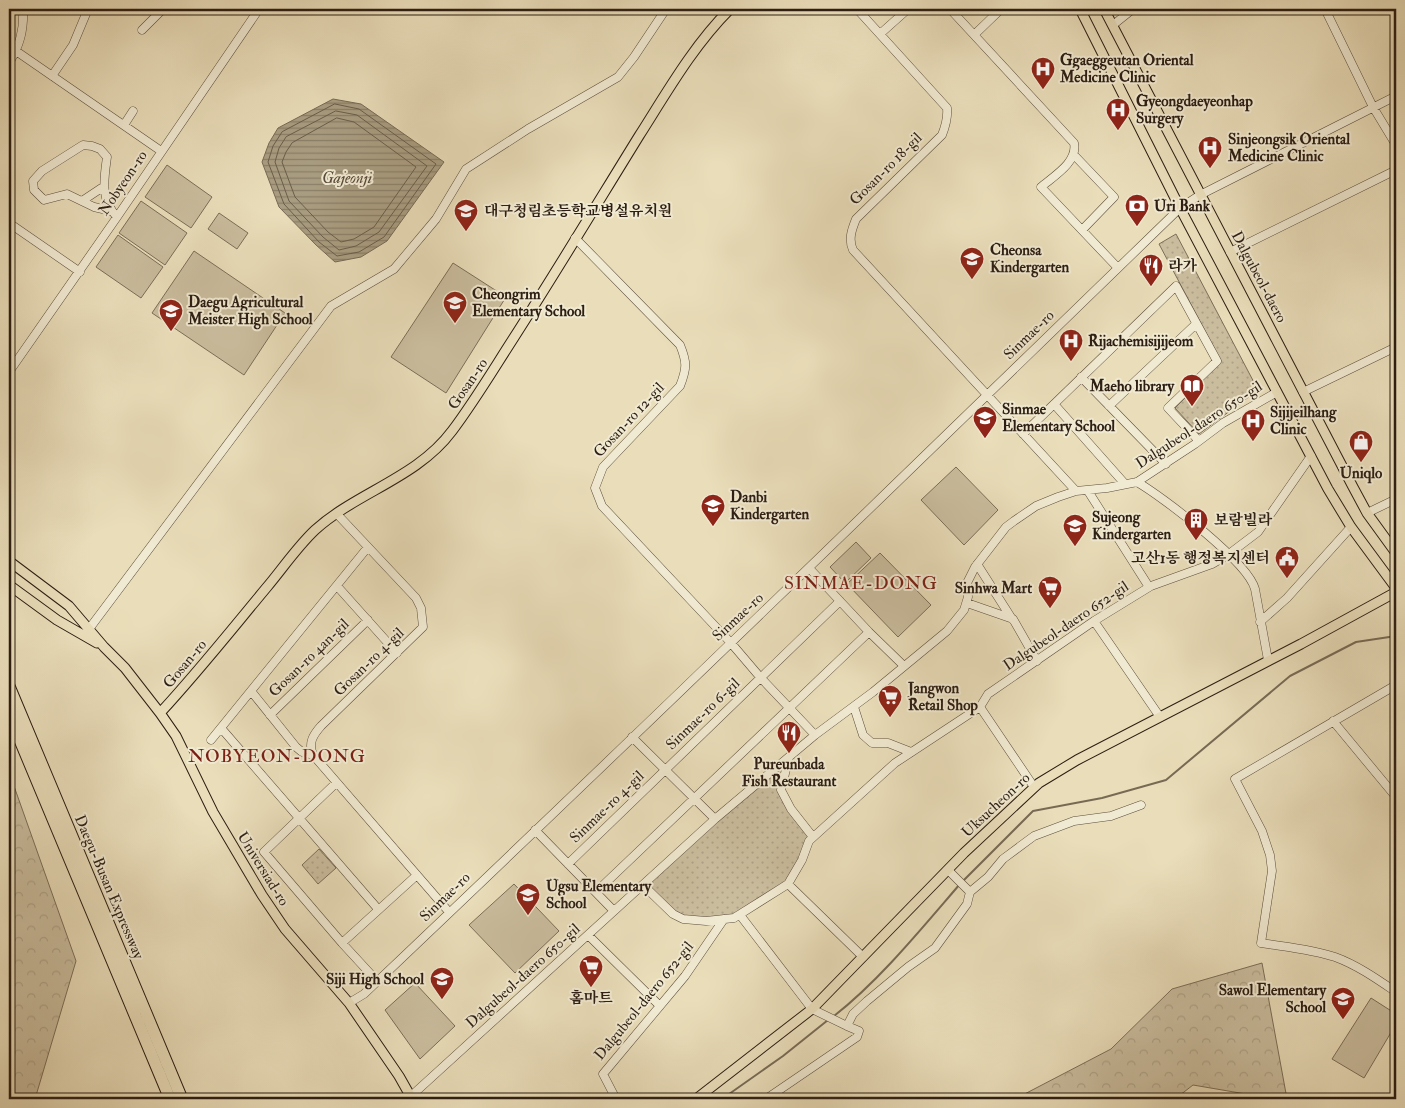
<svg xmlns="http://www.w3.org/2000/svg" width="1405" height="1108" font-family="'IM FELL Double Pica','Noto Serif KR',serif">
	<defs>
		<pattern id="green-dots" width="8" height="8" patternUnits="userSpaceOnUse" patternTransform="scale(1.25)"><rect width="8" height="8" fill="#cabd9e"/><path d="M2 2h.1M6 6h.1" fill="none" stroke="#aea287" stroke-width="1.8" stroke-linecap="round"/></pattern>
		<pattern id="forest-crowns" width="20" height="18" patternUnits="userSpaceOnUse" patternTransform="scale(1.25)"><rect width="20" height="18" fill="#cabd9e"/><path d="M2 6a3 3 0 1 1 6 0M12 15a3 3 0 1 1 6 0" fill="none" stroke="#aea287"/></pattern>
		<pattern id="water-rules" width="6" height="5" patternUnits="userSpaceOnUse" patternTransform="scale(1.25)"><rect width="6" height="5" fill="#a99d81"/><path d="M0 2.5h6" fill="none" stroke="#8a7f68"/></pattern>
	</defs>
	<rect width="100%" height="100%" fill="#eadeba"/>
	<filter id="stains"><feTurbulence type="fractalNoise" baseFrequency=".004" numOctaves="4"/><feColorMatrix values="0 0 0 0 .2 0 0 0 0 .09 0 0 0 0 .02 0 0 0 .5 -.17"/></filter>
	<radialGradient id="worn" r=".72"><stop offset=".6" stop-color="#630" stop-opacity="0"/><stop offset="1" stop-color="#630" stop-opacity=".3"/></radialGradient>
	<path fill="url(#green-dots)" stroke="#7b6e58" d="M 1176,234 L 1258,390 L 1199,434 L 1175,408 L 1221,361 L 1159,244 Z
		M 785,761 L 781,790 L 811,835 L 788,884 L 734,918 L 683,919 L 643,885 Z
		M 319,849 L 336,868 L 318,884 L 302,865 Z"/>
	<path fill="url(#forest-crowns)" stroke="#7b6e58" d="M 9,772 L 76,961 L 35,1099 L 9,1099 Z
		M 1262,963 L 1287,1099 L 1275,1099 L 1193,1085 L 1175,1099 L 1015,1099 L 1111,1049 L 1172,989 Z"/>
	<path fill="#cabd9e" stroke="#7b6e58" d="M 167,165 L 212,197 L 191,228 L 145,197 Z
		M 141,201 L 187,233 L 165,265 L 119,233 Z
		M 219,213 L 248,233 L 237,249 L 208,229 Z
		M 118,235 L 163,267 L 141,298 L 96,267 Z
		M 194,251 L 285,313 L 244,375 L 152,313 Z
		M 453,263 L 506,297 L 446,393 L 391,357 Z
		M 956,467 L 998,510 L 964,545 L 921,500 Z
		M 856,542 L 871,558 L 845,583 L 830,567 Z
		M 880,553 L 931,605 L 898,637 L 847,584 Z
		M 514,884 L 559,931 L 515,973 L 469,925 Z
		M 415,983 L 455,1026 L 420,1059 L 385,1010 Z
		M 1371,998 L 1396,1014 L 1396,1024 L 1364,1078 L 1332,1059 Z"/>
	<path fill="url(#water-rules)" stroke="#776a55" d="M 333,99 L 361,104 L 444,162 L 387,241 L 361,257 L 335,262 L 316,245 L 279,207 L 262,162 L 269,143 L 278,128 Z"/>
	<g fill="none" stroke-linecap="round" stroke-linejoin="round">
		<path stroke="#6a5e4a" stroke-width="1" d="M 335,104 L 359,109 L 436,164 L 384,237 L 359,252 L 337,256 L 319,242 L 284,204 L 268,162 L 273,146 L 282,132 Z
			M 336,111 L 357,115 L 427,166 L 379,232 L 356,246 L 339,250 L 323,237 L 289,201 L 275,162 L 279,148 L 286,137 Z
			M 337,118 L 354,122 L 416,167 L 374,227 L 354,239 L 341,242 L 328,232 L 295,197 L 282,162 L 286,152 L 292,143 Z"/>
		<path stroke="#776a55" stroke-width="2" d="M 963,881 L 1033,811 L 1102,798 L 1166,780 L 1290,676 L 1356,642 L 1396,636
			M 834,1016 C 880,980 922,928 960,884
			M 722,1099 L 783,1056 L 828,1020"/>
		<defs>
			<path id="minor" d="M 857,9 L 947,108 C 948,118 946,125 942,135 L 856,219 C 852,229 848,239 853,250 L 1076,491
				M 950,9 L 1074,143 C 1078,162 1054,176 1041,187 L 1118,268
				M 1325,9 L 1373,107 L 1396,145
				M 1113,25 L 1133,9
				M 142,30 L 163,9
				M 880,34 L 908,9
				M 974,35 L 1001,9
				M 16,51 L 161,151
				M 9,63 C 20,45 24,30 23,9
				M 52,76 L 73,45 L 88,9
				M 124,125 L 133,111
				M 1074,155 L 1114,197 L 1082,230
				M 82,201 L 103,187
				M 111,211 L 94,207 L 67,194 L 44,200 L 34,190 L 33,181 L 42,171 L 83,145 L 92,146 L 100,149 L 107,157 C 104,179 100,199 117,217
				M 9,223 L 80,272
				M 575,238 L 680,345 C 687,362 687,368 680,386 L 603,467 L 595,488 L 602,506 L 731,643 L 760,677 L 815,735
				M 1230,252 L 1396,170
				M 9,372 L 117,217 L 259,9
				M 1081,377 L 1166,464
				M 1303,392 L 1396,347
				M 1054,404 L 1125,484
				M 1109,406 L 1196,324
				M 1023,434 L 1176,286 L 1217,361 L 1168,408 L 1199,441
				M 1137,482 C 1163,497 1248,562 1255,589 L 1268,660
				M 1088,491 L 1149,587
				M 1367,513 L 1396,499
				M 337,514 L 416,598 L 421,608 L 423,627 L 321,726 C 313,735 308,743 313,755 L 449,912
				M 977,564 L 1012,619
				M 809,568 L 869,632 L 904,666
				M 337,586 L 397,653
				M 967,603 L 1013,619 L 1037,661
				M 1094,621 L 1160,717
				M 1260,622 L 1287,598 L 1351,527
				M 89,629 L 331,306 L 394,269 L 436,219 L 466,169 L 528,129 L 618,77 L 634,57 L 666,9
				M 1396,685 L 1235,779 L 1262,831 L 1270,855 L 1272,871 L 1261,943 C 1286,947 1311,949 1335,957 C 1357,965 1377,979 1396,992
				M 251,691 L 296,747 L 302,752 L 313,755
				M 854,707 L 863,735 L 872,743 L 888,743 L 911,752
				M 980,707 L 988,694 L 1094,621 L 1151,586 L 1212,564 L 1229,554 L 1258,532 L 1311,456
				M 270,715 L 368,620
				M 1333,721 L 1396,797
				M 221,728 L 378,909
				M 632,737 L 715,819
				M 211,740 L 368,547
				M 789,757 L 781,790 L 791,809 L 813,837
				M 336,783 L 264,852 L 342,943 L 377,981
				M 535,830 L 614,911
				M 568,864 L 840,601
				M 948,870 L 970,892
				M 788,884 L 863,957
				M 643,885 L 673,914 L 683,919 L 706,921 L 734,918 L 788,884 L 802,860 L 809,841 L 895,763 L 980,707 L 1034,787
				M 596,892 L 869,632
				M 740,915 L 812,1009 L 847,1026
				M 589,936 L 660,1006
				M 342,943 L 417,875
				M 349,1003 L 364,994 C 638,734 909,471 1180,208 L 1200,195 L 1396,96
				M 410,1097 L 715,819 L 815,735 L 873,692 L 947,631 L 964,610 L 968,597 L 967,583 L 975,567 L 1006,527 L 1014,521 L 1036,506 L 1058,497 L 1076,491 L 1107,488 L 1137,482 L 1195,444 L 1223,423 L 1277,392
				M 616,1099 L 603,1074 L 685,976 L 724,919
				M 766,1099 L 857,1037 L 859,1031 L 847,1026 L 853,1014 L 867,1001 L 908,967 L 935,948 L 967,904 L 970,892 L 988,877 L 1003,859 L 1034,836 L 1074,821 L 1111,816 L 1141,805"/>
			<path id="major" d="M 1080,9 L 1180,208 L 1328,489 L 1351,527 L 1396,588
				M 1104,9 L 1353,487 L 1367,513 L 1396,553
				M 9,561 L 69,606 L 104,647 L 125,668 L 160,713 L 176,736 L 213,812 L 262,895 L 285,929 L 349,1003 L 399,1076 L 412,1099
				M 9,585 L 57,620 L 97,643
				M 160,713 C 198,672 232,629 267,587 C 283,568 297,547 315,530 C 357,492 417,478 452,431 C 474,402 493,370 513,339 C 556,272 597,204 639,136 C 667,92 693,46 730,9
				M 696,1099 L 812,1009 L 964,853 L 1039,783 L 1077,760 L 1301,644 L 1396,592"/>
			<path id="highway" d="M 9,686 L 182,1099
				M 9,714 L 170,1099"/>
		</defs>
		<use href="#minor" stroke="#5c4e3d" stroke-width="9"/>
		<use href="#major" stroke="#2c1e13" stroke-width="11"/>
		<use href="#highway" stroke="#2c1e13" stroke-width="13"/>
		<use href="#minor" stroke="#f1ead2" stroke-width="8"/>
		<use href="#major" stroke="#eadeba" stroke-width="9"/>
		<use href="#highway" stroke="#eadeba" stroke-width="11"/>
	</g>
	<defs>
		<symbol id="hospital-pin" viewBox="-11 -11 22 30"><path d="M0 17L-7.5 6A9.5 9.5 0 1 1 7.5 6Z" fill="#8f2418" stroke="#f1ead2"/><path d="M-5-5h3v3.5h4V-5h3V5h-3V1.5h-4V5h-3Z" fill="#fff"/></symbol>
		<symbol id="bank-pin" viewBox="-11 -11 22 30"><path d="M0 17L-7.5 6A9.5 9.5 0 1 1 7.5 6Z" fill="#8f2418" stroke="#f1ead2"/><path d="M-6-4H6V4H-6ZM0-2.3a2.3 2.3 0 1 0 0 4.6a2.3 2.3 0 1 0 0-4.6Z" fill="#fff"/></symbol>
		<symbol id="school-pin" viewBox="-11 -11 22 30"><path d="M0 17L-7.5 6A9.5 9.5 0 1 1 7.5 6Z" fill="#8f2418" stroke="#f1ead2"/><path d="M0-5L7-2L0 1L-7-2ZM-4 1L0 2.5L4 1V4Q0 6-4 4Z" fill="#fff"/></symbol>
		<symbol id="restaurant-pin" viewBox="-11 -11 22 30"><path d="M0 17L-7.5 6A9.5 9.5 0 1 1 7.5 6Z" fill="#8f2418" stroke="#f1ead2"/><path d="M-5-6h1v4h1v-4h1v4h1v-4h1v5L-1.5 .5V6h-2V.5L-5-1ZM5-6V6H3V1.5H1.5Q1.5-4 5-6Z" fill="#fff"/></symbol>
		<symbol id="library-pin" viewBox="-11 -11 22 30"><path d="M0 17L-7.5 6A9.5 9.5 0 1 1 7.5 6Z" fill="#8f2418" stroke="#f1ead2"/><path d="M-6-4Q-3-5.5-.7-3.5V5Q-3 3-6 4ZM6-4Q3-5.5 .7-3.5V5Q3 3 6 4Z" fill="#fff"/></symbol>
		<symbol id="shop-pin" viewBox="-11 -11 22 30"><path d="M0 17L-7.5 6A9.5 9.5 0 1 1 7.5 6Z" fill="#8f2418" stroke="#f1ead2"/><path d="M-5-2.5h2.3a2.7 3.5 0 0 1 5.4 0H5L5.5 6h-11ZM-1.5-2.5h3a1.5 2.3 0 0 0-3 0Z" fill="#fff"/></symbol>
		<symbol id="building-pin" viewBox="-11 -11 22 30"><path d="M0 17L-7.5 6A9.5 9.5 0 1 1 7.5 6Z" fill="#8f2418" stroke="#f1ead2"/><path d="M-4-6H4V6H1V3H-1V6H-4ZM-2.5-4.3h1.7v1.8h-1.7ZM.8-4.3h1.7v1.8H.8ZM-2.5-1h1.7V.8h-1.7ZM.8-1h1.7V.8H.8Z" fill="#fff"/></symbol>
		<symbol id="civic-pin" viewBox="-11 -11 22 30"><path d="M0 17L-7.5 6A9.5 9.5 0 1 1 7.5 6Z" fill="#8f2418" stroke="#f1ead2"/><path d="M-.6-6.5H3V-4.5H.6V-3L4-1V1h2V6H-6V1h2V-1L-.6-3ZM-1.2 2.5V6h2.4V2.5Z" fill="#fff"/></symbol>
		<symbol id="supermarket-pin" viewBox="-11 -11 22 30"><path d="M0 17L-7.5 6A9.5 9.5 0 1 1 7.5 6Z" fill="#8f2418" stroke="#f1ead2"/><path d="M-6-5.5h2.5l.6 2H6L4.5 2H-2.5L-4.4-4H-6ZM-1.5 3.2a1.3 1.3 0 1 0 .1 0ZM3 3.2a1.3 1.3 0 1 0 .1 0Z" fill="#fff"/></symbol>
	</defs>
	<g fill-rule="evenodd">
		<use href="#hospital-pin" x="1029" y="55" width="28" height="38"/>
		<use href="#hospital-pin" x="1104" y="96" width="28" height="38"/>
		<use href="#hospital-pin" x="1196" y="134" width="28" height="38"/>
		<use href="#bank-pin" x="1123" y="192" width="28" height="38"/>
		<use href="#school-pin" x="452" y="197" width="28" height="38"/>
		<use href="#school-pin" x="958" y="245" width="28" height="38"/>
		<use href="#restaurant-pin" x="1137" y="252" width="28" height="38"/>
		<use href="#school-pin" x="441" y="289" width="28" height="38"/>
		<use href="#school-pin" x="157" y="297" width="28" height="38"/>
		<use href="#hospital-pin" x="1057" y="327" width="28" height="38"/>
		<use href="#library-pin" x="1178" y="372" width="28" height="38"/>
		<use href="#school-pin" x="971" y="404" width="28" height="38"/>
		<use href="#hospital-pin" x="1239" y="407" width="28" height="38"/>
		<use href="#shop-pin" x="1347" y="428" width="28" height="38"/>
		<use href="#school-pin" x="699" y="492" width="28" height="38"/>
		<use href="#building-pin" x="1182" y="506" width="28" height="38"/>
		<use href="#school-pin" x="1061" y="512" width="28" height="38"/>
		<use href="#civic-pin" x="1273" y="544" width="28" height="38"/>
		<use href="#supermarket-pin" x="1036" y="574" width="28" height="38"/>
		<use href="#supermarket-pin" x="876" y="683" width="28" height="38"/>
		<use href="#restaurant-pin" x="775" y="719" width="28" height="38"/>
		<use href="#school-pin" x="514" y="881" width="28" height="38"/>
		<use href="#supermarket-pin" x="577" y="953" width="28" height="38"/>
		<use href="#school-pin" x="428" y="965" width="28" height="38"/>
		<use href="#school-pin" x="1329" y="985" width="28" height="38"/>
	</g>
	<g text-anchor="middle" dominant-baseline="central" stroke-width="4" stroke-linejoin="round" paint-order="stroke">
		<g font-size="15" font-weight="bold" fill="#2c1e13" stroke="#f1ead2" text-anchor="start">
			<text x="1060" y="60">Ggaeggeutan Oriental<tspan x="1060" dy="17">Medicine Clinic</tspan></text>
			<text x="1136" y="101">Gyeongdaeyeonhap<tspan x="1136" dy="17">Surgery</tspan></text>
			<text x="1228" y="139">Sinjeongsik Oriental<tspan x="1228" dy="17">Medicine Clinic</tspan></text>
			<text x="1154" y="206">Uri Bank</text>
			<text x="484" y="211">대구청림초등학교병설유치원</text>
			<text x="990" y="250">Cheonsa<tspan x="990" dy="17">Kindergarten</tspan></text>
			<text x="1168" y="266">라가</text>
			<text x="472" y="294">Cheongrim<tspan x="472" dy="17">Elementary School</tspan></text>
			<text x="188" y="302">Daegu Agricultural<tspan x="188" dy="17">Meister High School</tspan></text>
			<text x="1088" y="341">Rijachemisijijeom</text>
			<text x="1174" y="386" text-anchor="end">Maeho library</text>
			<text x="1002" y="409">Sinmae<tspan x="1002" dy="17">Elementary School</tspan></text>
			<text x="1270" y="412">Sijijeilhang<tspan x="1270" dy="17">Clinic</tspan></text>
			<text x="1361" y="473" text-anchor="middle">Uniqlo</text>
			<text x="730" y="497">Danbi<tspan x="730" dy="17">Kindergarten</tspan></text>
			<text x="1092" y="517">Sujeong<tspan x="1092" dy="17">Kindergarten</tspan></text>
			<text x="1214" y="520">보람빌라</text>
			<text x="1270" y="558" text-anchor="end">고산1동 행정복지센터</text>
			<text x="1032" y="588" text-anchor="end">Sinhwa Mart</text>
			<text x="908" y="688">Jangwon<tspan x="908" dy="17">Retail Shop</tspan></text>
			<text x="789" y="764" text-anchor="middle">Pureunbada<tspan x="789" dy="17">Fish Restaurant</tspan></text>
			<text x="546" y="886">Ugsu Elementary<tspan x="546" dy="17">School</tspan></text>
			<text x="424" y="979" text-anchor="end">Siji High School</text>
			<text x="1326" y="990" text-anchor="end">Sawol Elementary<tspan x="1326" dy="17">School</tspan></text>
			<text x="591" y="998" text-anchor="middle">홈마트</text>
		</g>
		<g font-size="15" fill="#2c1e13" stroke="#f1ead2">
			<text transform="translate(886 169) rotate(-45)">Gosan-ro 18-gil</text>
			<text transform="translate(123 183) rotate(-56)">Nobyeon-ro</text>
			<text transform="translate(1259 277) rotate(62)">Dalgubeol-daero</text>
			<text transform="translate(1029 335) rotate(-44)">Sinmae-ro</text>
			<text transform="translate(468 384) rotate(-56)">Gosan-ro</text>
			<text transform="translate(629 420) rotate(-47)">Gosan-ro 12-gil</text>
			<text transform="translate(1199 425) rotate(-33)">Dalgubeol-daero 650-gil</text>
			<text transform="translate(738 617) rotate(-43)">Sinmae-ro</text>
			<text transform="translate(1066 626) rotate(-34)">Dalgubeol-daero 652-gil</text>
			<text transform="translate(309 658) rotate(-44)">Gosan-ro 4an-gil</text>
			<text transform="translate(369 662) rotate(-44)">Gosan-ro 4-gil</text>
			<text transform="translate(185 664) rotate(-50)">Gosan-ro</text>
			<text transform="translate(703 714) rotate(-44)">Sinmae-ro 6-gil</text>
			<text transform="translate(996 805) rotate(-43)">Uksucheon-ro</text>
			<text transform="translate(607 807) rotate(-44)">Sinmae-ro 4-gil</text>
			<text transform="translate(263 869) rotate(58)">Universiad-ro</text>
			<text transform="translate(109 887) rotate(67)">Daegu-Busan Expressway</text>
			<text transform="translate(445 897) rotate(-44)">Sinmae-ro</text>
			<text transform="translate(523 976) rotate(-42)">Dalgubeol-daero 650-gil</text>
			<text transform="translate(644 1001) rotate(-51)">Dalgubeol-daero 652-gil</text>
		</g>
		<g font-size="16" font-style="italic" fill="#584a3a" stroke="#f1ead2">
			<text x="347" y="178">Gajeonji</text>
		</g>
		<g font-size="18" letter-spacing="1" fill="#7a1f14" stroke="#f1ead2">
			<text x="861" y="583">SINMAE-DONG</text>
			<text x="277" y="756">NOBYEON-DONG</text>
		</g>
	</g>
	<rect width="1405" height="1108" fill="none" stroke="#eadeba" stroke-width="30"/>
	<rect x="10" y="10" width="1385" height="1088" fill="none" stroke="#2c1e13" stroke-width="2.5"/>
	<rect x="15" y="15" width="1375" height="1078" fill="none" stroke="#2c1e13"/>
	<rect width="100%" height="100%" filter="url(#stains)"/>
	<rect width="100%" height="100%" fill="url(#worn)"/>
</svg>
